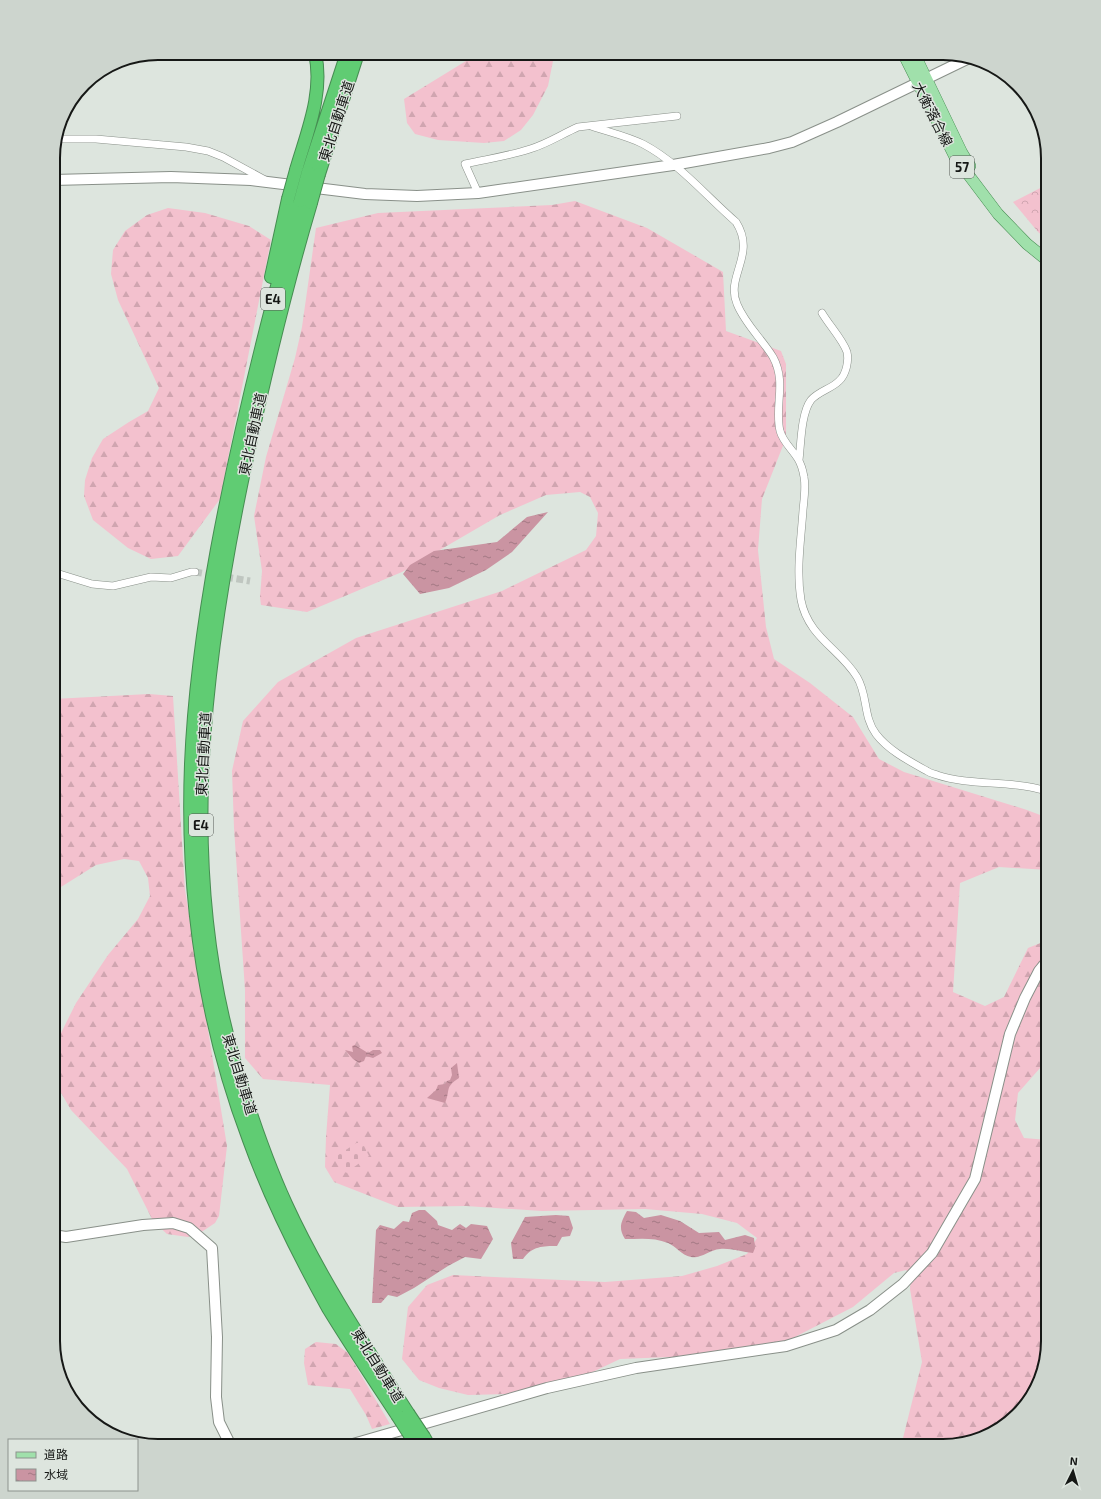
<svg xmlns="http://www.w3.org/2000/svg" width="1101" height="1499" font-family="'Exo 2','Noto Sans JP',sans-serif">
	<defs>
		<pattern id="forest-firs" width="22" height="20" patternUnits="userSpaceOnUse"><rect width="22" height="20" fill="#f3c1ce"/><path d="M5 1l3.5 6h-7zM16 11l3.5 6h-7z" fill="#d0a5b0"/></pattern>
		<pattern id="cemetery-stones" width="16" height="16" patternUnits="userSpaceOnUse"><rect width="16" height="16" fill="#f3c1ce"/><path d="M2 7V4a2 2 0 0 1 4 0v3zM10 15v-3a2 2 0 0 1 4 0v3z" fill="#d0a5b0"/></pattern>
		<pattern id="park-crowns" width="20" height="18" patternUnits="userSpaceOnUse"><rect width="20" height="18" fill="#f3c1ce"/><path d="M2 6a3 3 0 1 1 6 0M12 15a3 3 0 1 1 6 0" fill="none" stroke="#d0a5b0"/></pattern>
		<pattern id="water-ripples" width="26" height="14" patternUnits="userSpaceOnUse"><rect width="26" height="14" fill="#ca94a2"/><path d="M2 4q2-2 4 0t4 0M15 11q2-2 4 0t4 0" fill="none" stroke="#a37883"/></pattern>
	</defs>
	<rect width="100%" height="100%" fill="#dde5de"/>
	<path fill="url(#forest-firs)" d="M 479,53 L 553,53 L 554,56 L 548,86 L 533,115 L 521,130 L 504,141 L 484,143 L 438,140 L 415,134 L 407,123 L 404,99 Z
		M 575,201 L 647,228 L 723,272 L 726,331 L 781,351 L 786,364 L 786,438 L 762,499 L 758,550 L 766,627 L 774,659 L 810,683 L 853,717 L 879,759 L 904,772 L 1027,810 L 1048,818 L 1048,870 L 999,867 L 960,883 L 953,992 L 985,1006 L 1004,997 L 1028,948 L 1048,940 L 1048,1059 L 1018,1093 L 1015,1120 L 1024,1138 L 1048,1140 L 1048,1341 L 1034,1394 L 996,1432 L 943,1446 L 901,1446 L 922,1362 L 910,1289 L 911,1276 L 906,1270 L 894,1273 L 853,1307 L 764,1353 L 707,1358 L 671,1357 L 620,1359 L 578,1379 L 509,1394 L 468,1395 L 439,1388 L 419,1380 L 402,1359 L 408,1307 L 427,1285 L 453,1275 L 605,1282 L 682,1276 L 717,1266 L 747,1254 L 757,1238 L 737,1223 L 702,1214 L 645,1209 L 542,1211 L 466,1206 L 398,1207 L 334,1182 L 325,1167 L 326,1137 L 330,1085 L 263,1079 L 245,1058 L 245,990 L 234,828 L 232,771 L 243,721 L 278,682 L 356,638 L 502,591 L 586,550 L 596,536 L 598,513 L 590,497 L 580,492 L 546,495 L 500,515 L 402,572 L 307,612 L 261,605 L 260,597 L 262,571 L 254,516 L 266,457 L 295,358 L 302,327 L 316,228 L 378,213 L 552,205 Z
		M 168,208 L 205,213 L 249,226 L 271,240 L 220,499 L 178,556 L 151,559 L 128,548 L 93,520 L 84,496 L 85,480 L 92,458 L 103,439 L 129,422 L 148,411 L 159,388 L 118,300 L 111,274 L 113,250 L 125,231 L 147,215 Z
		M 149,694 L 173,696 L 185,890 L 227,1146 L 219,1216 L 215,1223 L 203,1231 L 188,1237 L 167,1234 L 153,1221 L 127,1169 L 71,1110 L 60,1091 L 58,1039 L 76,1003 L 108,955 L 138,919 L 150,896 L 148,878 L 139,861 L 124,859 L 96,865 L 53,892 L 53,699 Z
		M 316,1342 L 336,1344 L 348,1353 L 390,1424 L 372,1429 L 366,1415 L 350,1389 L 308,1385 L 304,1363 L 305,1349 Z"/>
	<path fill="url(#cemetery-stones)" d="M 361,1140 L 369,1156 L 346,1173 L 335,1157 Z"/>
	<path fill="url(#park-crowns)" d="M 1048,184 L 1048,240 L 1038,232 L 1013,202 Z"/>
	<path fill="url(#water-ripples)" d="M 548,512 L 512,552 L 486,570 L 449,588 L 420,594 L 403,574 L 410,565 L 434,551 L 497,542 L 527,517 Z
		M 355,1045 L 368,1053 L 373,1050 L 380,1050 L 382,1053 L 373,1058 L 366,1056 L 364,1061 L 359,1063 L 353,1059 L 345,1050 L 353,1052 L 352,1046 Z
		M 457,1063 L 459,1078 C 444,1088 451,1089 445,1103 L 427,1098 L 436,1090 L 438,1085 L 445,1084 L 447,1081 L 450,1080 L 452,1075 L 451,1068 Z
		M 419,1210 L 425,1210 L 437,1221 L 438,1225 L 452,1230 L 460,1224 L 466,1228 L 471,1224 L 487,1226 L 493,1239 L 481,1259 L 465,1257 L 448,1266 L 414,1288 L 397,1297 L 388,1295 L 381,1303 L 372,1303 L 376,1230 L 380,1225 L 394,1229 L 403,1221 L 409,1222 L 412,1213 Z
		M 627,1211 L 636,1212 L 644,1218 L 661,1215 L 680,1221 L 699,1233 L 719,1232 L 725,1240 L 745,1235 L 754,1238 L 755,1248 L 753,1253 C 742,1252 731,1248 720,1249 C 709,1250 701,1259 691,1257 C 681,1255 676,1246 668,1243 C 654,1237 639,1239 625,1239 C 618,1228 621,1222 627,1211 Z
		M 556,1215 L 569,1216 L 573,1228 L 570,1236 L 562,1237 L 557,1246 C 543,1246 532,1246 523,1259 L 513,1259 L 511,1243 L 525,1217 Z"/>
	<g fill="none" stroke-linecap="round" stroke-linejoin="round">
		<path stroke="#bfc6c0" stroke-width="7" stroke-dasharray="7 3.5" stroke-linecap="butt" d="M 195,572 L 250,581"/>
		<defs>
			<path id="street" d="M 591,126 C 608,132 627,136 643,144 C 679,163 706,196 736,222 C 757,255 725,276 737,304 C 745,324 762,339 773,357 C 787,383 774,406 780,431 C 783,442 792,449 798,459 C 801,464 803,471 804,477 C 806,487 804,499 803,510 C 801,540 796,570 801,600 C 808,637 840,649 857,677 C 868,695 863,717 876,734 C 888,750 909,761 927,771 C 930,773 934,774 937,775 C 967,785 999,781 1030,787 C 1036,788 1042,790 1048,791
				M 56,139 L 96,139 L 186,147 L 208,151 L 223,157 L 267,181
				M 478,193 L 465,164 C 487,159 509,156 530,149 C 547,144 562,134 578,127 L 677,116
				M 799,460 C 801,444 801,413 811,400 C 819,391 831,389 839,381 C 846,375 849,361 847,352 C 843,340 829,325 822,313
				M 53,572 L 92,584 L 113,586 L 151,577 L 171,578 L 191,572 L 195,572"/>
			<path id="secondary" d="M 53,180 L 171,177 L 251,180 L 365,194 L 417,196 L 478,193 L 673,165 L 769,148 L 792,142 L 837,122 L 967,59
				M 53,1235 L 66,1237 L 143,1225 L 173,1223 L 189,1228 L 212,1248 L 217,1337 L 216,1397 L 219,1422 L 231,1446
				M 346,1446 L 547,1388 L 636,1368 L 786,1346 L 836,1330 L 870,1310 L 903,1284 L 932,1253 L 975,1179 L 1010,1034 L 1025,998 L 1039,971 L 1048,960"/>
			<path id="primary" d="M 903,53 L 955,157 L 998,214 L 1027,244 L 1048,261
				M 914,53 L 962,153 L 970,166"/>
			<path id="highway" d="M 296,170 C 307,132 324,93 315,53
				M 308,172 L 347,53
				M 319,174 L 358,53
				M 300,201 C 268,316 239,431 217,549 C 204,620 194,692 191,764 C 186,892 204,1021 249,1140 C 270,1198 298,1254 328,1308 C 350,1344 374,1380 397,1415
				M 311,203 C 284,294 262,387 242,481 C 202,674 178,874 236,1067 C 250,1113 266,1160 286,1204 C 320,1278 365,1346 408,1413
				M 271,277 L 288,199
				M 424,1437 L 429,1446"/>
		</defs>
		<use href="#street" stroke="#899089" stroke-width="8"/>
		<use href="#secondary" stroke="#899089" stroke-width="12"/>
		<use href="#primary" stroke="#468d52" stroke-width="12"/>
		<use href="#highway" stroke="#468d52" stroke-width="14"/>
		<use href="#street" stroke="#fff" stroke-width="7"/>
		<use href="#secondary" stroke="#fff" stroke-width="10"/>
		<use href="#primary" stroke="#a0e0ab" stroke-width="11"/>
		<use href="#highway" stroke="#60cc73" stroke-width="12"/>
		<defs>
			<path id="highway-bridge" d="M 288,199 L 296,170
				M 300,201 L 308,172
				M 311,203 L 319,174
				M 408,1413 L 424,1437
				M 397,1415 L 413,1440"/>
		</defs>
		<use href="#highway-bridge" stroke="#468d52" stroke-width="14" stroke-linecap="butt"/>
		<use href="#highway-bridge" stroke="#60cc73" stroke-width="12"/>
	</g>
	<g text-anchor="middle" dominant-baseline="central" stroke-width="3" stroke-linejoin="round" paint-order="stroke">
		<g fill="#dde5de" stroke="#525652" stroke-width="1">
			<rect x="950" y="156" width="24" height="22" rx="3"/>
			<rect x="261" y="288" width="24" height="22" rx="3"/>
			<rect x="189" y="814" width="24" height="22" rx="3"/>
		</g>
		<g font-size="13" font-weight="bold" fill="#161816">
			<text x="962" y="167">57</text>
			<text x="273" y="299">E4</text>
			<text x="201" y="825">E4</text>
		</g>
		<g font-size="14" fill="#161816" stroke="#dde5de">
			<text transform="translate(933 114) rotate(63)">大衡落合線</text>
			<text transform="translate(336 121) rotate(-72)">東北自動車道</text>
			<text transform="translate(252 434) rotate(-78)">東北自動車道</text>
			<text transform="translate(203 754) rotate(-87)">東北自動車道</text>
			<text transform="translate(240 1074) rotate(73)">東北自動車道</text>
			<text transform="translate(378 1365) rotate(58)">東北自動車道</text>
		</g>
	</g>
	<path d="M0 0H1101V1499H0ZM158 60H943A98 98 0 0 1 1041 158V1341A98 98 0 0 1 943 1439H158A98 98 0 0 1 60 1341V158A98 98 0 0 1 158 60Z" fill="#cdd5ce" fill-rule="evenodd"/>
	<path fill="none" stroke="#161816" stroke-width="2" d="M158 60H943A98 98 0 0 1 1041 158V1341A98 98 0 0 1 943 1439H158A98 98 0 0 1 60 1341V158A98 98 0 0 1 158 60Z"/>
	<rect x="8" y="1439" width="130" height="52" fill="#dde5de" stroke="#8d938e"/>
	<rect x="16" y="1452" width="20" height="6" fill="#a0e0ab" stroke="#8d938e"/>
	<text x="44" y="1459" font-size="12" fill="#161816">道路</text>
	<rect x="16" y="1469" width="20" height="12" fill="url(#water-ripples)" stroke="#8d938e"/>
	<text x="44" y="1479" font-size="12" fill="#161816">水域</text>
	<g transform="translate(1073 1471) rotate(5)" stroke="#dde5de" stroke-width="3" paint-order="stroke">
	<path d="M0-3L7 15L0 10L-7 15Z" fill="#161816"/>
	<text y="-6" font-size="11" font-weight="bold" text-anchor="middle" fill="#161816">N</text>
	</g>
</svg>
